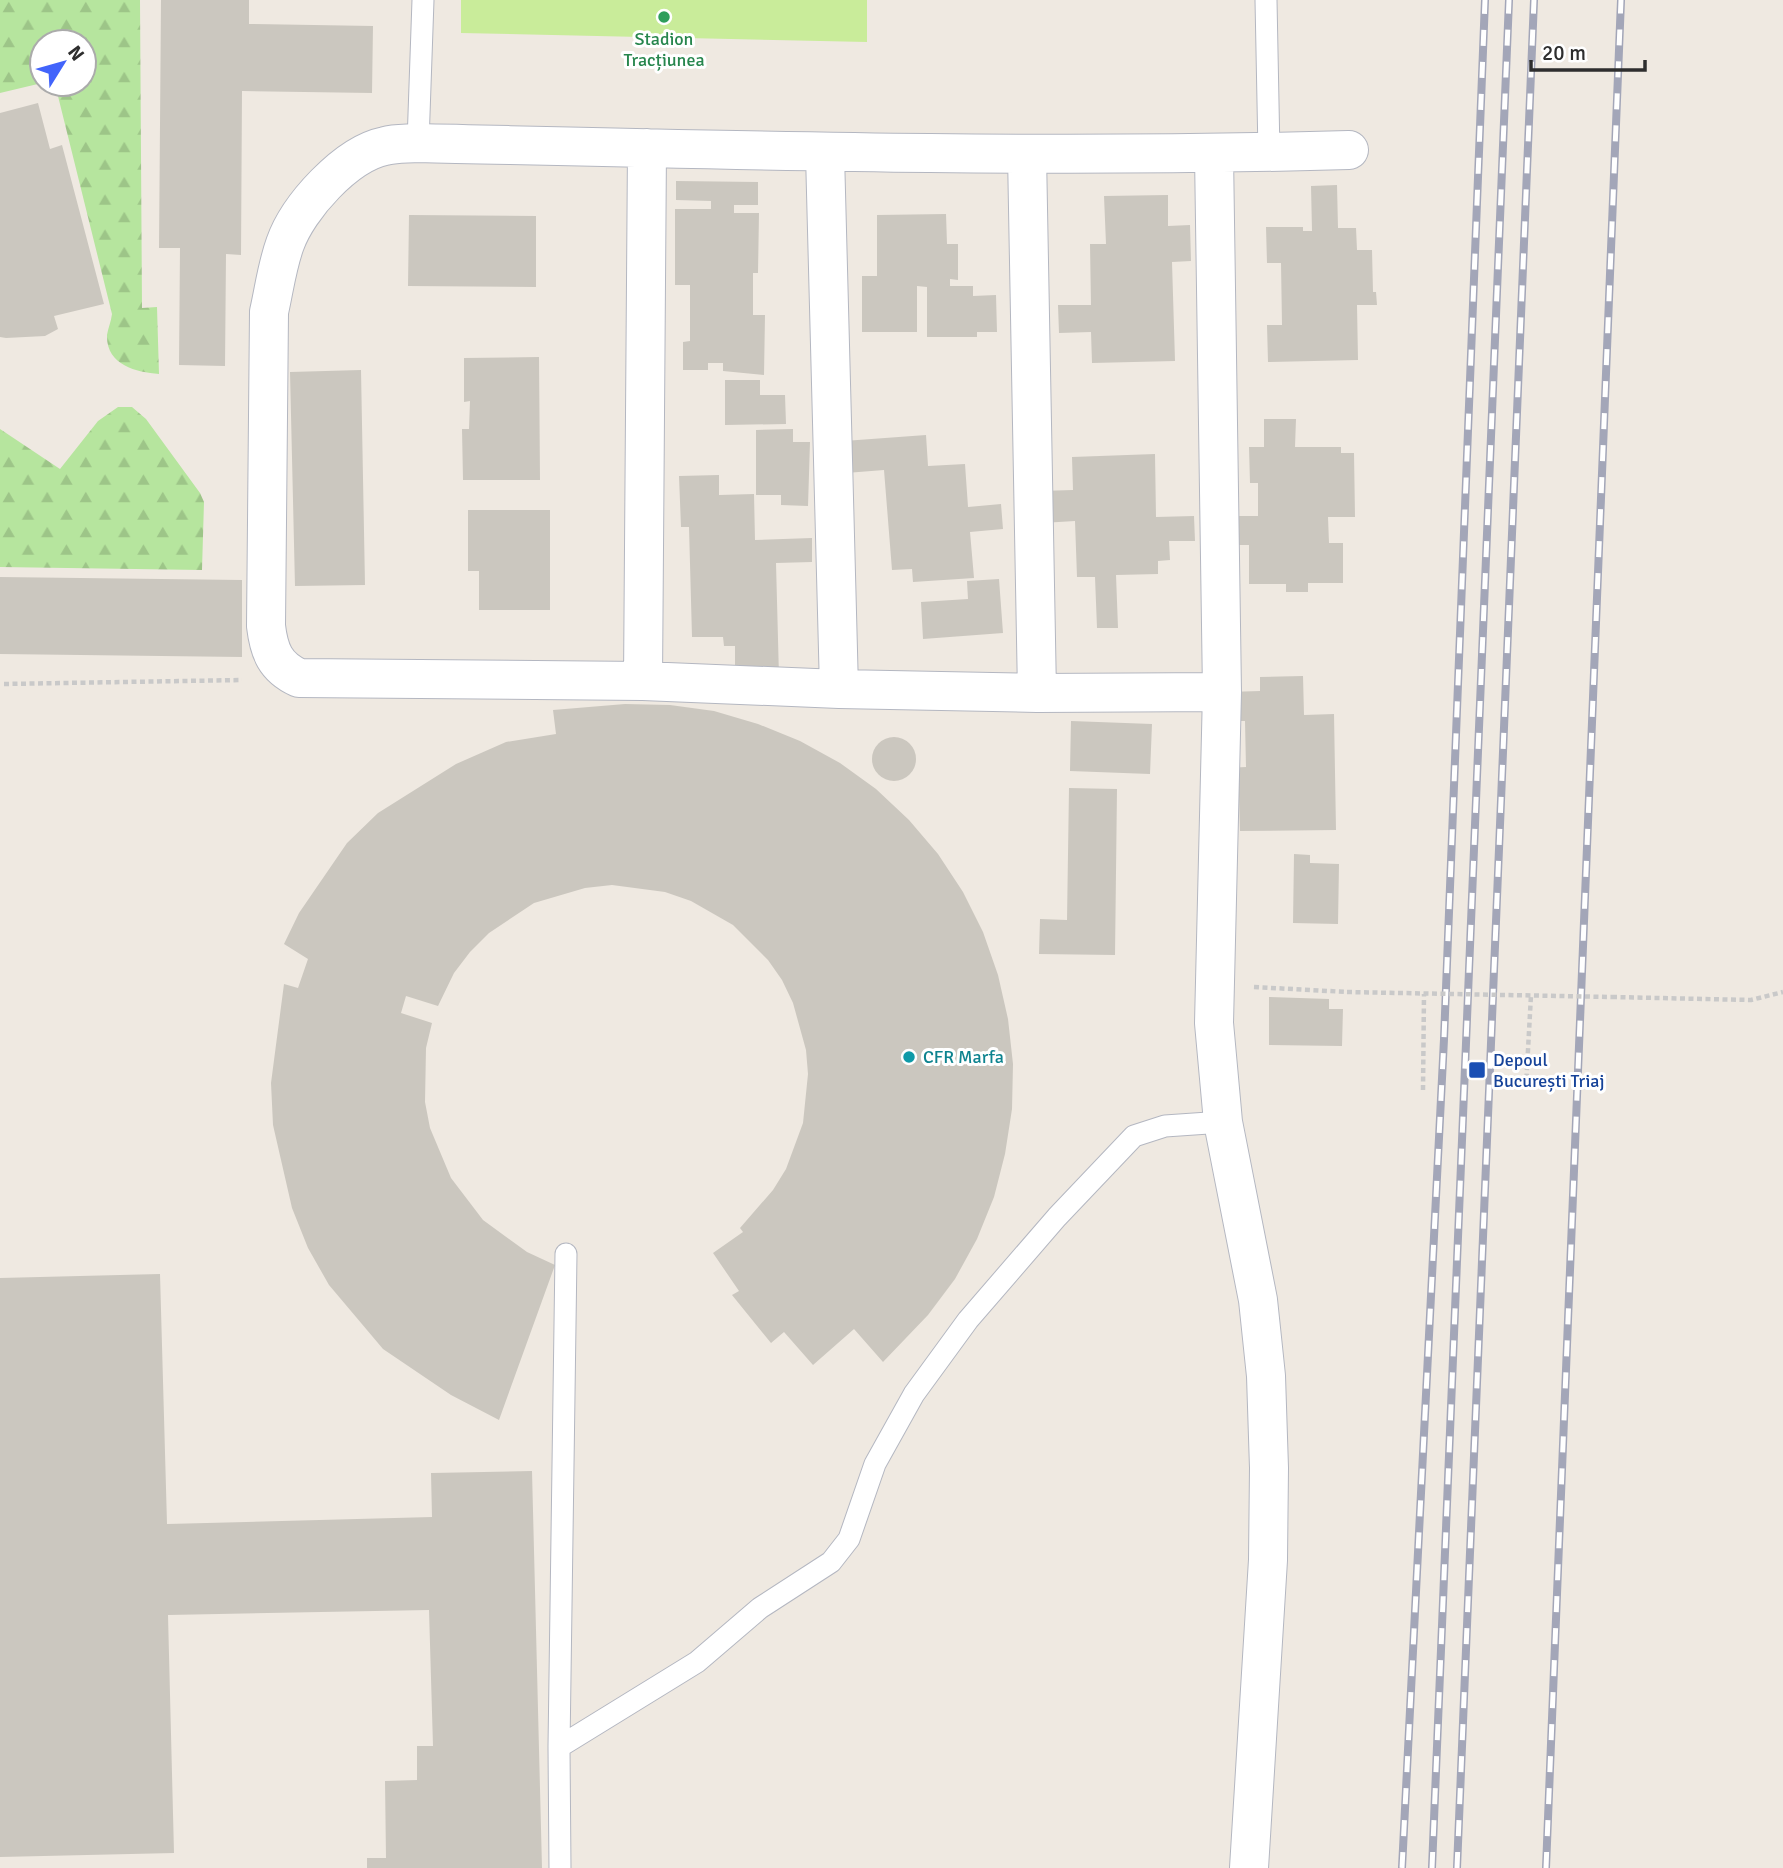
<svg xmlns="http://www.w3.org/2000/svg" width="1783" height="1868" font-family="Signika,sans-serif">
	<defs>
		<pattern id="forest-firs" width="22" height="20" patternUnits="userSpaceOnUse" patternTransform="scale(1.75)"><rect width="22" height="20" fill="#b6e59e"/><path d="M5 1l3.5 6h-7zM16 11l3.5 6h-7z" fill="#9dc588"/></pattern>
	</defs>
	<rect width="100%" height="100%" fill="#efe9e1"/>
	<path fill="url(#forest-firs)" d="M 0,0 L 140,0 L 142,308 L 157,307 L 159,374 C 136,372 106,365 107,335 C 108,328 111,322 112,314 L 55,84 L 84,84 L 84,42 L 42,42 L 42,83 L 0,93 Z
		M 118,407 L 132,407 L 146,419 L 200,493 L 204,502 L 202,570 L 0,567 L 0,429 L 60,469 L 98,421 Z"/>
	<path fill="#c9ec9a" d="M 461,0 L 867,0 L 867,42 L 461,33 Z"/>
	<path fill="#cbc7bf" d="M 161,0 L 249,0 L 249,24 L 373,26 L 372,93 L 242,91 L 241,255 L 226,254 L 225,366 L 179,365 L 180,248 L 159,248 Z
		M 38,103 L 50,149 L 62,145 L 104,304 L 54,316 L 58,329 L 45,336 L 6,338 L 0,337 L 0,113 Z
		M 676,181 L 758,182 L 758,205 L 734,205 L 734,213 L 759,213 L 758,273 L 753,273 L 753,315 L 765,315 L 764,375 L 723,371 L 723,363 L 708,363 L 708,370 L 683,370 L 683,342 L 690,341 L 690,285 L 675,285 L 675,209 L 711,209 L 711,201 L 676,200 Z
		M 1337,185 L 1338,228 L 1356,228 L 1357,250 L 1372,250 L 1373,292 L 1376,292 L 1377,305 L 1357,305 L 1358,360 L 1268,362 L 1267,325 L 1282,325 L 1281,263 L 1267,263 L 1266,227 L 1303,227 L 1303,231 L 1312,231 L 1311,186 Z
		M 1168,195 L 1168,226 L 1190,225 L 1191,261 L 1172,262 L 1175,361 L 1092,363 L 1091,332 L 1059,333 L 1058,305 L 1091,305 L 1090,244 L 1106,244 L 1104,196 Z
		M 946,214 L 947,244 L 958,244 L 958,280 L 950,279 L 950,286 L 973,286 L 973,296 L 996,295 L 997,332 L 977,332 L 977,337 L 927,337 L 927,287 L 917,286 L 917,332 L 862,332 L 862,276 L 877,276 L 877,215 Z
		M 409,215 L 536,216 L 536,287 L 408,286 Z
		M 539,357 L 540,480 L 463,480 L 462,429 L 469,429 L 470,401 L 464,402 L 464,358 Z
		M 361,370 L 365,585 L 295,586 L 290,372 Z
		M 725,380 L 760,380 L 760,395 L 785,395 L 786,424 L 725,425 Z
		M 1264,419 L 1296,419 L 1295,447 L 1341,447 L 1341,453 L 1354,453 L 1355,517 L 1328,517 L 1329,543 L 1343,543 L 1343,583 L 1308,583 L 1308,592 L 1286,592 L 1286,584 L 1249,584 L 1249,545 L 1231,545 L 1230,516 L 1258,516 L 1258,483 L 1250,483 L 1249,447 L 1264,447 Z
		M 793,429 L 793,442 L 810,442 L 808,506 L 781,505 L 781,495 L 756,495 L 756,430 Z
		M 926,435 L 928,466 L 965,464 L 968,507 L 1001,504 L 1003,529 L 970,532 L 974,578 L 913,582 L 912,569 L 892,570 L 884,470 L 846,473 L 844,441 Z
		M 1155,454 L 1156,517 L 1194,516 L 1195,541 L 1169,541 L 1170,560 L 1158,561 L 1158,574 L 1116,575 L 1118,628 L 1097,628 L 1095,577 L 1077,577 L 1075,521 L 1042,523 L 1040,491 L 1073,490 L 1072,457 Z
		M 719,475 L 719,495 L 754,494 L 755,540 L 812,538 L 812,562 L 776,563 L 779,677 L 735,678 L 735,646 L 724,646 L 723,637 L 692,637 L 689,527 L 681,527 L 679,476 Z
		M 468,510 L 550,510 L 550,610 L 479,610 L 479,571 L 468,571 Z
		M 0,577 L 242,580 L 242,657 L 0,654 Z
		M 999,579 L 1003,633 L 923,639 L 921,602 L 968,599 L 967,581 Z
		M 1303,676 L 1304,715 L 1334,714 L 1336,830 L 1240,831 L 1239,796 L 1226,797 L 1226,768 L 1246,767 L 1245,721 L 1228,721 L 1228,692 L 1260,691 L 1260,677 Z
		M 625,704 L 670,705 L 714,711 L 758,724 L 800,741 L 840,763 L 876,789 L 909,820 L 938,854 L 963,892 L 983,932 L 998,975 L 1008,1019 L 1013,1064 L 1012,1109 L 1005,1154 L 994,1197 L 977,1239 L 955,1279 L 928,1315 L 883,1362 L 854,1329 L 813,1365 L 784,1332 L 771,1343 L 732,1295 L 739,1291 L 713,1253 L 743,1232 L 740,1228 L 773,1190 L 786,1169 L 803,1123 L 808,1074 L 806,1050 L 793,1003 L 782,980 L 768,960 L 733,925 L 691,901 L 665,892 L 612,885 L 585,888 L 534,903 L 489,933 L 470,952 L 454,973 L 438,1006 L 406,996 L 401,1013 L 432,1023 L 426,1048 L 425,1102 L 430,1128 L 451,1178 L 483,1220 L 527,1252 L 555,1265 L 499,1420 L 451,1395 L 383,1349 L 329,1285 L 308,1248 L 292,1208 L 273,1125 L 271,1083 L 284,984 L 298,988 L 308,959 L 284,944 L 299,913 L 347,843 L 378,813 L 456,764 L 506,742 L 556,734 L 553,710 Z
		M 1071,721 L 1152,724 L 1150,774 L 1070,771 Z
		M872 759a22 22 0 1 1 44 0a22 22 0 1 1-44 0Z
		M 1069,788 L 1117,789 L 1115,955 L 1039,954 L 1040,919 L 1067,920 Z
		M 1294,854 L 1310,855 L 1310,863 L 1339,864 L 1338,924 L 1293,923 Z
		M 1269,997 L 1329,999 L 1329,1009 L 1343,1009 L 1342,1046 L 1269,1045 Z
		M 160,1274 L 167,1524 L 432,1517 L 431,1473 L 532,1471 L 542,1868 L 367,1868 L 367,1858 L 386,1858 L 385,1781 L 417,1780 L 417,1746 L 433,1746 L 429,1610 L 168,1615 L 174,1853 L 0,1857 L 0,1278 Z"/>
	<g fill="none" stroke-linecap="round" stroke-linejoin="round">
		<defs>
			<path id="service" d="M 1266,0 L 1269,153
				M 418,143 L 423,0
				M 559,1747 L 566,1254
				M 560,1868 L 559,1747 L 697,1662 L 760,1608 L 831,1562 L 849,1539 L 875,1464 L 914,1394 L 968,1320 L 1057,1217 L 1134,1136 L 1165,1126 L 1223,1122"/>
			<path id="minor" d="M 825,154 L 839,689
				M 1027,154 L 1037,693
				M 1214,154 L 1222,692 L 1214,1023 L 1223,1122 L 1258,1300 L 1266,1376 L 1269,1468 L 1268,1560 L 1249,1868
				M 643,681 L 647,148
				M 1222,692 L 1037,693 L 839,689 L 643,681 L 299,678 C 275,667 269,651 266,626 L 269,312 C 274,290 277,266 285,244 C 298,207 346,154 385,146 C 396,143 407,144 418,143 C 728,150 1039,159 1349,150"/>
		</defs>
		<use href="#service" stroke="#b4b7c1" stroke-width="23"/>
		<use href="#minor" stroke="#b4b7c1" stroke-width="40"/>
		<path stroke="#c9c9c9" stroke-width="4.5" stroke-dasharray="5 3.5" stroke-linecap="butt" d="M 4,684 L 242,680
			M 1254,987 L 1347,992
			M 1612,997 L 1751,1000 L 1783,992
			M 1526,1087 L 1531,995
			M 1423,1090 L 1424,994"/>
		<use href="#service" stroke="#fff" stroke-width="21"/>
		<use href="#minor" stroke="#fff" stroke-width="38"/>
		<defs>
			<path id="rail" d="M 1402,1868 L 1444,1039 L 1485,0
				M 1432,1868 L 1509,0
				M 1457,1868 L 1534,0
				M 1546,1868 L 1621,0"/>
		</defs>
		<use href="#rail" stroke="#a3a6b8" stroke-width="8"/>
		<use href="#rail" stroke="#fff" stroke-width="5" stroke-dasharray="16" stroke-linecap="butt"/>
		<path stroke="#c9c9c9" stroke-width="4.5" stroke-dasharray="5 3.5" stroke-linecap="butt" d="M 1347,992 L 1612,997"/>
	</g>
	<circle fill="#2e9e5b" stroke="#fff" stroke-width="2.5" cx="664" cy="17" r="7"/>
	<circle fill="#0f9aa8" stroke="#fff" stroke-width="2.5" cx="909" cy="1057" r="7"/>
	<rect fill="#1a4fb4" stroke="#fff" stroke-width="2.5" x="1468" y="1061" width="18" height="18" rx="3.5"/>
	<g text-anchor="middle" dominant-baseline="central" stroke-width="6" stroke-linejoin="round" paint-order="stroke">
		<g font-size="18" fill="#27864d" stroke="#fff">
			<text x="664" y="39">Stadion<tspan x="664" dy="21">Tracțiunea</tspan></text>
		</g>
		<g font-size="18" fill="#0d838f" stroke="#fff" text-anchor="start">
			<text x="923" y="1057">CFR Marfa</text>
		</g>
		<g font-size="18" fill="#164399" stroke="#fff" text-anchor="start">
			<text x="1493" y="1060">Depoul<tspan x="1493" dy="21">București Triaj</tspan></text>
		</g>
	</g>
	<g transform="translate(63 63) rotate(53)"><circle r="33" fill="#ffffff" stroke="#ababab" stroke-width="2"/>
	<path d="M0-5L12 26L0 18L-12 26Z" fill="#4264fb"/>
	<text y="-10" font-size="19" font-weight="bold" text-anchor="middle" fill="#2e2e2e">N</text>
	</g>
	<path d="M1531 60v10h114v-10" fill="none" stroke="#2e2e2e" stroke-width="3.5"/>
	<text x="1542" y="60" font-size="21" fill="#2e2e2e" stroke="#ffffff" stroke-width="5" paint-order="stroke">20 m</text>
</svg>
